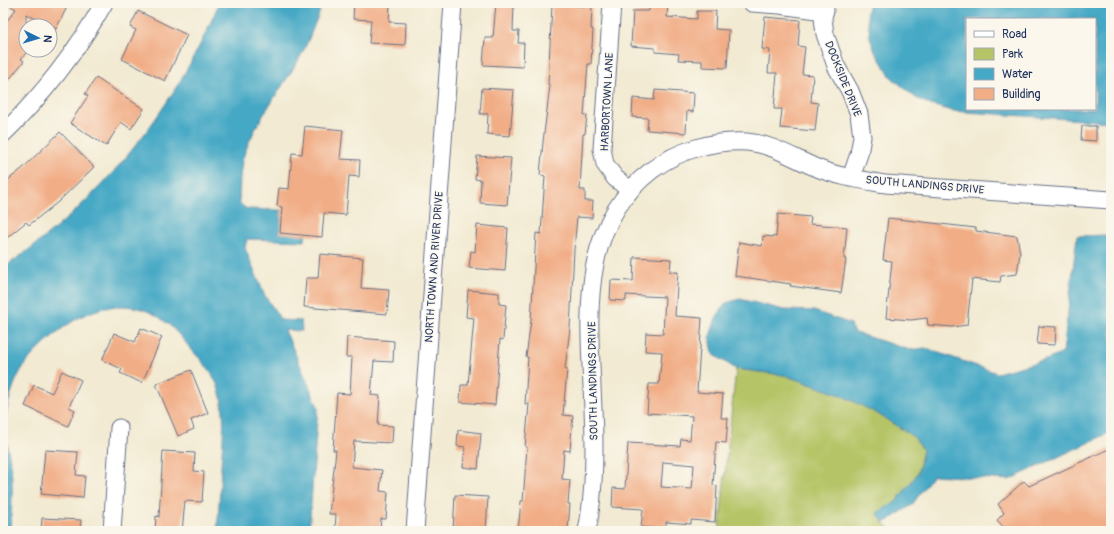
<svg xmlns="http://www.w3.org/2000/svg" width="1114" height="534" font-family="Pangolin,sans-serif">
	<rect width="100%" height="100%" fill="#fbf7ec"/>
	<filter id="ink" filterUnits="userSpaceOnUse"><feTurbulence type="fractalNoise" baseFrequency=".025" numOctaves="2"/><feDisplacementMap in="SourceGraphic" scale="8" xChannelSelector="R" yChannelSelector="G"/><feConvolveMatrix kernelMatrix="1 2 1 2 8 2 1 2 1" color-interpolation-filters="sRGB"/></filter>
	<filter id="wash" filterUnits="userSpaceOnUse"><feTurbulence type="fractalNoise" baseFrequency=".012" numOctaves="4" result="noise"/><feDisplacementMap in="SourceGraphic" scale="16" xChannelSelector="R" yChannelSelector="G"/><feGaussianBlur stdDeviation="0.9" result="paint"/><feColorMatrix in="noise" values="0 0 0 0 0 0 0 0 0 0 0 0 0 0 0 0 0 1.4 0 .05"/><feComposite in="paint" operator="in"/></filter>
	<g filter="url(#wash)">
		<rect width="100%" height="100%" fill="#f2ead2"/>
		<path fill="#b5c466" stroke="#687a62" d="M 736,369 L 784,375 L 841,395 L 878,414 L 914,437 L 923,450 L 918,473 L 896,502 L 877,513 L 884,523 L 894,531 L 719,531 Z"/>
		<path fill="#45a8c5" stroke="#306c92" fill-rule="evenodd" d="M 219,3 L 323,3 C 315,22 309,42 299,59 C 282,88 256,121 245,152 C 239,167 240,187 239,203 L 247,209 L 307,211 L 305,241 L 247,239 L 245,248 L 264,294 L 281,320 L 301,321 L 302,331 L 285,330 L 318,407 L 309,531 L 217,531 C 219,509 220,487 221,465 C 223,438 227,409 217,384 C 211,370 200,359 190,348 C 182,338 174,328 163,320 C 126,293 84,309 53,336 C 36,350 22,364 14,385 C 9,399 5,414 5,429 C 6,445 11,461 12,477 C 13,495 11,513 10,531 L 3,531 L 3,268 C 99,204 176,109 219,3 Z
			M 869,3 L 1111,3 L 1111,122 L 952,111 L 931,105 L 916,98 L 891,77 L 875,52 L 870,37 L 867,12 ZM 967,19 L 1095,19 L 1095,109 L 967,109 Z
			M 1106,235 L 1111,240 L 1111,432 L 1009,480 L 933,475 L 912,505 L 884,523 L 877,513 L 896,502 L 918,473 L 923,450 L 914,437 L 878,414 L 841,395 L 784,375 L 736,369 L 713,354 L 710,336 L 716,318 L 726,303 L 740,299 L 784,310 L 814,311 L 851,324 L 853,332 L 910,350 L 925,348 L 997,373 L 1049,359 L 1063,353 L 1077,236 Z"/>
		<g id="blocks">
			<path fill="#f1ad86" fill-rule="evenodd" d="M 4,3 L 69,3 L 56,29 L 26,14 L 26,53 L 21,59 L 24,61 L 3,87 L 3,26 L 16,9 Z
				M 354,3 L 390,3 L 389,22 L 406,23 L 405,45 L 369,43 L 371,20 L 353,19 Z
				M 496,3 L 514,3 L 513,31 L 519,31 L 518,43 L 524,43 L 523,67 L 483,65 L 485,38 L 493,38 Z
				M 649,3 L 668,3 L 667,17 L 697,19 L 697,11 L 716,11 L 715,29 L 729,30 L 727,68 L 702,67 L 702,61 L 678,60 L 679,54 L 655,52 L 655,48 L 631,46 L 633,11 L 649,11 Z
				M 552,4 L 592,7 L 591,29 L 593,29 L 591,64 L 588,64 L 584,115 L 587,116 L 585,134 L 583,134 L 580,190 L 585,190 L 585,201 L 593,201 L 592,218 L 577,217 L 574,250 L 570,328 L 565,369 L 567,369 L 563,415 L 573,416 L 570,451 L 564,450 L 562,479 L 570,480 L 568,504 L 570,504 L 568,530 L 549,529 L 549,531 L 518,531 L 521,501 L 523,501 L 527,447 L 525,447 L 529,404 L 525,404 L 528,357 L 526,357 L 531,321 L 536,233 L 541,234 L 545,176 L 540,175 L 543,142 L 550,85 L 548,85 Z
				M 138,11 L 187,35 L 165,81 L 122,59 L 136,30 L 130,27 Z
				M 765,17 L 800,20 L 798,46 L 805,47 L 802,74 L 813,75 L 811,102 L 818,103 L 815,131 L 780,128 L 782,109 L 774,109 L 777,73 L 768,73 L 770,50 L 762,49 Z
				M 96,78 L 144,109 L 131,129 L 121,122 L 106,146 L 70,123 L 88,96 L 85,94 Z
				M 482,88 L 514,90 L 510,136 L 487,134 L 488,114 L 480,114 Z
				M 655,90 L 694,93 L 693,112 L 687,111 L 686,133 L 647,130 L 648,118 L 632,117 L 633,98 L 654,100 Z
				M 305,126 L 343,130 L 340,159 L 360,160 L 359,177 L 349,176 L 346,215 L 324,213 L 322,237 L 280,233 L 282,207 L 277,206 L 279,188 L 289,189 L 292,153 L 302,154 Z
				M 1082,126 L 1096,126 L 1096,141 L 1081,140 Z
				M 60,132 L 94,167 L 58,202 L 29,225 L 26,222 L 3,241 L 3,184 L 23,168 Z
				M 477,156 L 511,158 L 507,205 L 480,203 L 481,180 L 475,179 Z
				M 778,214 L 811,217 L 810,224 L 847,227 L 844,259 L 846,259 L 841,293 L 790,286 L 791,284 L 735,276 L 739,242 L 762,246 L 763,236 L 776,237 Z
				M 888,218 L 976,228 L 976,231 L 1017,236 L 1020,253 L 1017,274 L 1001,276 L 1000,282 L 972,279 L 967,325 L 952,327 L 928,325 L 927,318 L 911,320 L 886,318 L 892,261 L 883,260 Z
				M 477,225 L 508,228 L 505,271 L 469,268 L 471,251 L 475,252 Z
				M 320,254 L 363,258 L 361,288 L 389,290 L 387,314 L 304,307 L 306,278 L 318,278 Z
				M 634,257 L 671,259 L 670,272 L 678,272 L 675,316 L 702,318 L 697,392 L 723,394 L 721,418 L 728,418 L 726,443 L 716,442 L 713,485 L 717,486 L 715,522 L 691,520 L 691,524 L 666,522 L 666,529 L 641,527 L 643,509 L 612,507 L 613,488 L 625,489 L 628,443 L 680,446 L 681,439 L 690,440 L 692,416 L 647,413 L 649,384 L 659,384 L 662,352 L 645,351 L 646,333 L 663,334 L 665,297 L 626,295 L 626,301 L 610,300 L 611,280 L 633,281 ZM 663,462 L 694,465 L 692,489 L 661,487 Z
				M 468,290 L 499,293 L 499,304 L 506,305 L 503,340 L 500,339 L 495,405 L 460,402 L 461,385 L 468,385 L 474,318 L 466,317 Z
				M 1039,326 L 1056,327 L 1055,345 L 1037,344 Z
				M 141,328 L 162,337 L 142,383 L 120,373 L 122,369 L 102,360 L 114,333 L 135,342 Z
				M 347,337 L 394,341 L 393,362 L 374,361 L 371,395 L 380,396 L 378,425 L 393,426 L 392,443 L 354,441 L 352,467 L 382,470 L 380,491 L 388,492 L 386,519 L 381,519 L 380,531 L 335,531 L 336,514 L 329,514 L 336,450 L 333,450 L 337,393 L 350,394 L 352,357 L 346,357 Z
				M 191,370 L 208,413 L 191,420 L 194,429 L 178,436 L 156,384 Z
				M 62,371 L 81,380 L 69,407 L 75,410 L 68,426 L 25,406 L 34,385 L 52,393 Z
				M 458,430 L 481,433 L 478,469 L 463,467 L 465,447 L 457,446 Z
				M 1111,448 L 1111,531 L 1007,531 L 997,520 L 1004,513 L 998,504 L 1024,481 L 1029,486 Z
				M 45,450 L 78,452 L 76,475 L 85,476 L 83,498 L 41,494 Z
				M 163,451 L 195,453 L 194,471 L 204,472 L 202,502 L 185,501 L 182,531 L 155,531 L 156,516 L 159,517 Z
				M 455,495 L 488,497 L 486,531 L 453,531 Z
				M 42,518 L 81,520 L 80,531 L 41,531 Z"/>
		</g>
	</g>
	<g filter="url(#ink)">
		<use href="#blocks" fill-opacity="0" stroke="#667087" stroke-width="1"/>
		<g fill="none" stroke-linecap="round" stroke-linejoin="round">
			<defs>
				<path id="minor" d="M 612,3 L 602,149 L 605,164 L 615,178 L 630,190
					M 752,3 L 780,5 L 825,11
					M 826,3 L 823,18 L 825,34 L 836,66 L 850,91 L 859,114 L 862,137 L 859,154 L 851,178
					M 3,134 C 43,95 77,51 104,3
					M 112,531 L 119,428
					M 415,531 L 453,3
					M 587,531 C 595,491 595,449 593,409 C 590,323 575,229 652,170 C 678,150 714,140 747,142 C 772,144 795,159 817,168 C 839,177 862,180 885,184 L 1111,200"/>
			</defs>
			<use href="#minor" stroke="#667087" stroke-width="19"/>
			<use href="#minor" stroke="#fff" stroke-width="17"/>
		</g>
	</g>
	<g text-anchor="middle" dominant-baseline="central" stroke-width="3" stroke-linejoin="round" paint-order="stroke">
		<g font-size="11" fill="#1b2f5e" stroke="#fbf7ec">
			<text transform="translate(843 79) rotate(68)">DOCKSIDE DRIVE</text>
			<text transform="translate(607 102) rotate(-87)">HARBORTOWN LANE</text>
			<text transform="translate(925 185) rotate(5)">SOUTH LANDINGS DRIVE</text>
			<text transform="translate(434 267) rotate(-86)">NORTH TOWN AND RIVER DRIVE</text>
			<text transform="translate(593 381) rotate(-91)">SOUTH LANDINGS DRIVE</text>
		</g>
	</g>
	<rect width="1114" height="534" fill="none" stroke="#fbf7ec" stroke-width="16"/>
	<rect x="966" y="18" width="130" height="92" fill="#fbf7ec" stroke="#a1a7b3"/>
	<rect x="974" y="31" width="20" height="6" fill="#ffffff" stroke="#a1a7b3"/>
	<text x="1002" y="38" font-size="12" fill="#1b2f5e">Road</text>
	<rect x="974" y="48" width="20" height="12" fill="#b5c466" stroke="#a1a7b3"/>
	<text x="1002" y="58" font-size="12" fill="#1b2f5e">Park</text>
	<rect x="974" y="68" width="20" height="12" fill="#45a8c5" stroke="#a1a7b3"/>
	<text x="1002" y="78" font-size="12" fill="#1b2f5e">Water</text>
	<rect x="974" y="88" width="20" height="12" fill="#f1ad86" stroke="#a1a7b3"/>
	<text x="1002" y="98" font-size="12" fill="#1b2f5e">Building</text>
	<g transform="translate(38 38) rotate(95)"><circle r="19" fill="#fbf7ec" stroke="#a1a7b3"/>
	<path d="M0-3L7 15L0 10L-7 15Z" fill="#1f6fb2"/>
	<text y="-6" font-size="11" font-weight="bold" text-anchor="middle" fill="#1b2f5e">N</text>
	</g>
</svg>
